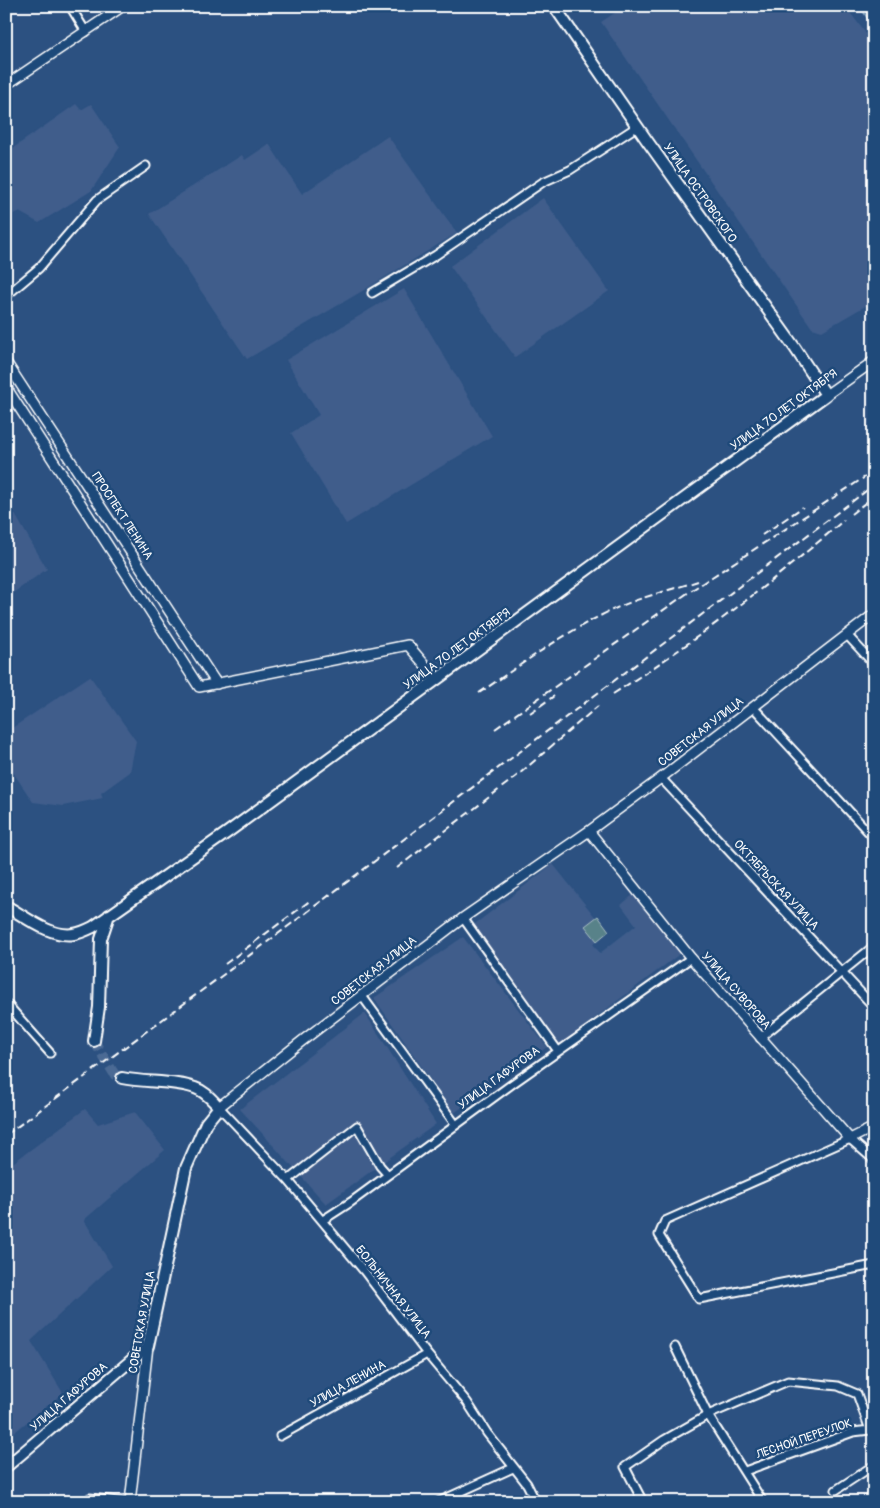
<svg xmlns="http://www.w3.org/2000/svg" width="880" height="1508" font-family="Pangolin,sans-serif">
	<rect width="100%" height="100%" fill="#2c5181"/>
	<filter id="ink" filterUnits="userSpaceOnUse"><feTurbulence type="fractalNoise" baseFrequency=".02" numOctaves="2"/><feDisplacementMap in="SourceGraphic" scale="10" xChannelSelector="R" yChannelSelector="G"/><feConvolveMatrix kernelMatrix="1 2 1 2 8 2 1 2 1" color-interpolation-filters="sRGB"/></filter>
	<g filter="url(#ink)">
		<path fill="#3f5d8b" d="M 625,6 L 845,6 L 874,44 L 874,301 L 822,331 L 812,328 L 601,22 Z
			M 76,104 L 81,110 L 91,104 L 120,147 L 91,191 L 39,223 L 19,212 L 6,216 L 6,153 Z
			M 388,136 L 457,233 L 364,290 L 247,359 L 149,214 L 242,155 L 245,160 L 269,144 L 302,194 Z
			M 543,198 L 609,291 L 515,357 L 450,266 Z
			M 404,289 L 492,436 L 346,524 L 291,433 L 319,415 L 286,360 Z
			M 6,499 L 47,569 L 6,598 Z
			M 90,676 L 136,741 L 130,772 L 101,793 L 103,798 L 63,806 L 33,802 L 6,762 L 6,732 Z
			M 553,864 L 596,918 L 585,926 L 597,941 L 593,944 L 600,953 L 636,925 L 621,905 L 634,894 L 681,953 L 559,1045 L 471,927 Z
			M 463,937 L 547,1047 L 454,1113 L 374,998 Z
			M 365,1013 L 436,1124 L 326,1204 L 240,1109 Z
			M 85,1109 L 98,1124 L 135,1112 L 165,1150 L 84,1220 L 112,1266 L 31,1341 L 63,1393 L 6,1439 L 6,1168 Z"/>
		<path fill="#598289" stroke="#acc0c4" d="M 598,916 L 609,931 L 597,941 L 585,926 Z"/>
		<g fill="none" stroke-linecap="round" stroke-linejoin="round">
			<path stroke="#8dadc5" stroke-width="2" d="M 860,6 L 874,28"/>
			<path stroke="#4c6b94" stroke-width="10" stroke-dasharray="10 5" stroke-linecap="butt" d="M 94,1041 L 115,1075 L 122,1078"/>
			<defs>
				<path id="minor" d="M 70,6 L 86,32
					M 372,293 L 436,255 L 543,182 L 570,170 L 638,126
					M 6,296 L 39,268 L 97,200 L 146,166
					M 847,635 L 874,664
					M 753,707 L 874,838
					M 661,778 L 874,1007
					M 463,918 L 558,1051
					M 362,996 L 456,1125
					M 6,1003 L 50,1053
					M 760,1038 L 874,946
					M 219,1107 L 288,1180 L 364,1271 L 427,1354 L 467,1402 L 487,1433 L 527,1484 L 536,1502
					M 874,1160 L 850,1139 L 665,1221 L 659,1235 L 699,1299 L 874,1265
					M 288,1180 L 357,1126 L 380,1166 L 388,1175
					M 323,1220 L 351,1202 L 512,1084 L 691,958
					M 675,1347 L 708,1415 L 763,1502
					M 280,1436 L 427,1354
					M 745,1471 L 853,1432 L 870,1430
					M 836,1490 L 874,1465
					M 89,1502 L 90,1498 L 128,1502
					M 438,1502 L 513,1468
					M 643,1502 L 625,1467 L 664,1440 L 708,1415 L 788,1381 L 838,1386 L 857,1394 L 870,1430 L 874,1432"/>
				<path id="tertiary" d="M 6,85 L 123,6
					M 6,362 L 217,684
					M 6,387 L 199,687 L 408,645 L 437,679
					M 826,395 L 874,361
					M 589,831 L 691,958 L 850,1139 L 874,1127
					M 219,1107 L 302,1041 L 463,918 L 589,831 L 661,778 L 874,614
					M 130,1502 L 148,1346"/>
				<path id="secondary" d="M 6,906 C 26,917 51,938 74,934 C 81,933 87,930 93,927 L 228,832 L 826,395 L 795,348 L 648,142 L 554,6
					M 94,1041 L 99,1007 L 101,939 L 109,915
					M 6,1467 L 148,1346 L 186,1168 L 206,1123 L 219,1107 C 212,1100 205,1091 195,1088 C 173,1080 145,1083 122,1078"/>
			</defs>
			<use href="#minor" stroke="#fff" stroke-width="11"/>
			<use href="#tertiary" stroke="#fff" stroke-width="12"/>
			<use href="#secondary" stroke="#fff" stroke-width="14"/>
			<use href="#minor" stroke="#1f4a7a" stroke-width="7"/>
			<use href="#tertiary" stroke="#1f4a7a" stroke-width="9"/>
			<use href="#secondary" stroke="#1f4a7a" stroke-width="10"/>
			<path stroke="#fff" stroke-width="2" stroke-dasharray="8 4" stroke-linecap="butt" d="M 851,514 L 874,496
				M 762,535 L 803,507
				M 479,693 C 521,665 562,634 608,612 C 636,598 668,591 698,581
				M 613,694 C 696,641 769,585 844,520
				M 530,713 L 554,696
				M 495,729 L 689,592 L 865,477
				M 397,868 L 518,775 L 598,706
				M 225,964 L 311,900
				M 6,1135 L 258,949 L 874,485"/>
		</g>
	</g>
	<g text-anchor="middle" dominant-baseline="central" stroke-width="5" stroke-linejoin="round" paint-order="stroke">
		<g font-size="12" fill="#fff" stroke="#1f4a7a">
			<text transform="translate(700 193) rotate(55)">УЛИЦА ОСТРОВСКОГО</text>
			<text transform="translate(784 410) rotate(-36)">УЛИЦА 70 ЛЕТ ОКТЯБРЯ</text>
			<text transform="translate(122 516) rotate(57)">ПРОСПЕКТ ЛЕНИНА</text>
			<text transform="translate(457 649) rotate(-36)">УЛИЦА 70 ЛЕТ ОКТЯБРЯ</text>
			<text transform="translate(701 732) rotate(-38)">СОВЕТСКАЯ УЛИЦА</text>
			<text transform="translate(776 885) rotate(47)">ОКТЯБРЬСКАЯ УЛИЦА</text>
			<text transform="translate(374 971) rotate(-38)">СОВЕТСКАЯ УЛИЦА</text>
			<text transform="translate(736 991) rotate(49)">УЛИЦА СУВОРОВА</text>
			<text transform="translate(499 1078) rotate(-36)">УЛИЦА ГАФУРОВА</text>
			<text transform="translate(393 1292) rotate(52)">БОЛЬНИЧНАЯ УЛИЦА</text>
			<text transform="translate(142 1322) rotate(-80)">СОВЕТСКАЯ УЛИЦА</text>
			<text transform="translate(348 1384) rotate(-29)">УЛИЦА ЛЕНИНА</text>
			<text transform="translate(69 1397) rotate(-41)">УЛИЦА ГАФУРОВА</text>
			<text transform="translate(804 1439) rotate(-19)">ЛЕСНОЙ ПЕРЕУЛОК</text>
		</g>
	</g>
	<rect width="880" height="1508" fill="none" stroke="#1f4a7a" stroke-width="25"/>
	<rect x="12" y="12" width="855" height="1483" fill="none" stroke="#fff" stroke-width="2" filter="url(#ink)"/>
</svg>
